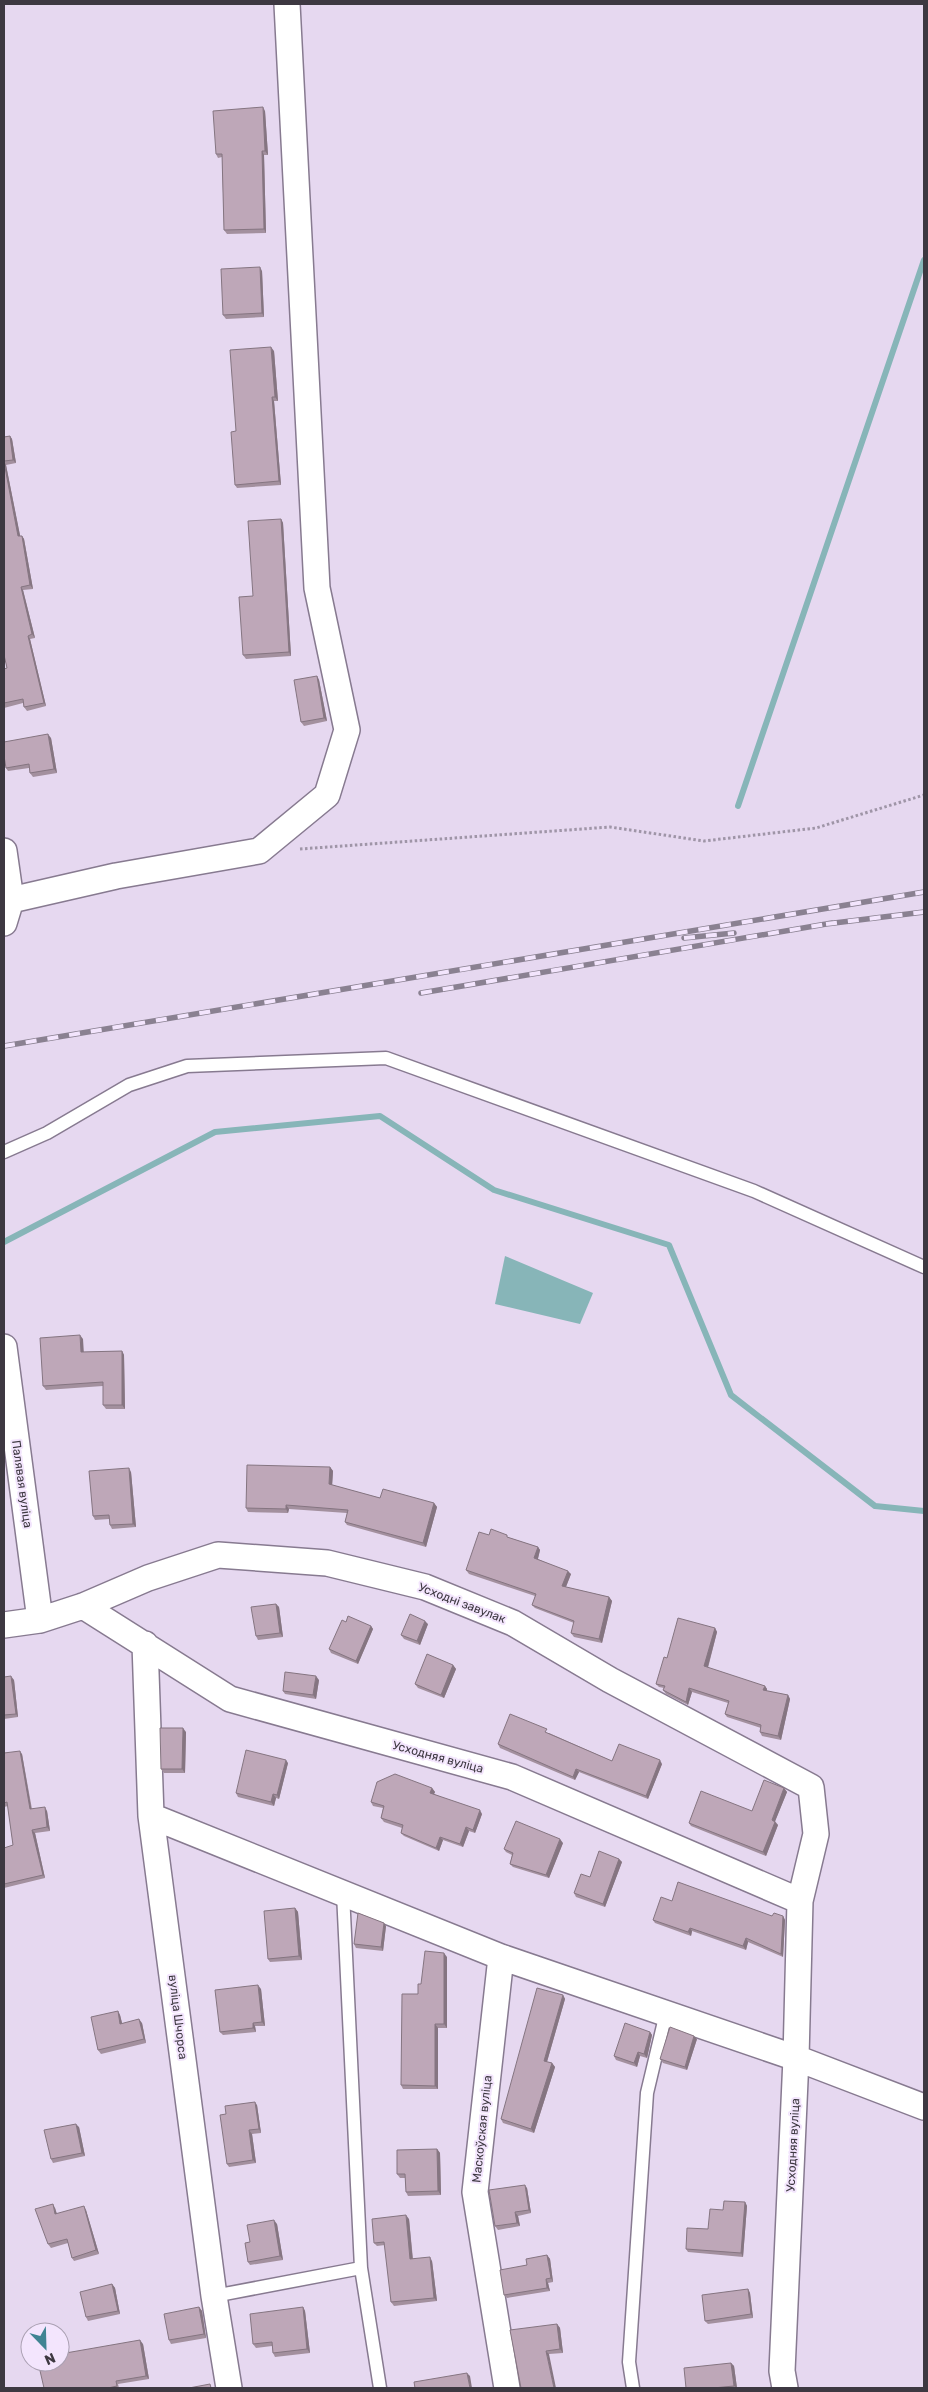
<svg xmlns="http://www.w3.org/2000/svg" width="928" height="2392" font-family="Rubik,sans-serif">
	<rect width="100%" height="100%" fill="#e6d8f0"/>
	<path fill="#87b5b8" d="M 505,1256 L 593,1293 L 580,1324 L 495,1304 Z"/>
	<g fill="none" stroke-linecap="round" stroke-linejoin="round">
		<path stroke="#87b5b8" stroke-width="6" d="M 738,806 L 924,260
			M 4,1242 L 215,1132 L 380,1116 L 494,1190 L 669,1245 L 731,1395 L 875,1506 L 924,1511"/>
		<defs>
			<path id="lane" d="M 4,1152 L 47,1133 L 129,1085 L 187,1066 L 386,1058 L 754,1191 L 924,1267
				M 343,1893 L 361,2268 L 380,2388
				M 214,2296 L 361,2268
				M 633,2388 L 629,2362 L 647,2093 L 666,2013"/>
			<path id="street" d="M 4,851 L 11,900 L 4,923
				M 11,900 L 116,876 L 259,851 L 327,795 L 347,730 L 317,588 L 287,4
				M 4,1347 L 40,1620
				M 83,1606 L 230,1699 L 512,1777 L 800,1901
				M 4,1625 L 40,1620 L 83,1606 L 148,1578 L 218,1555 L 327,1563 L 425,1587 L 513,1623 L 610,1680 L 811,1787 L 816,1834 L 800,1901 L 796,2058 L 782,2371 L 785,2388
				M 145,1644 L 151,1816 L 214,2296 L 229,2388
				M 151,1816 L 501,1957 L 796,2058 L 924,2107
				M 501,1957 L 475,2192 L 507,2388"/>
		</defs>
		<use href="#lane" stroke="#877a90" stroke-width="15"/>
		<use href="#street" stroke="#877a90" stroke-width="28"/>
		<path stroke="#9f95a7" stroke-width="3" stroke-dasharray="2.5 2.5" stroke-linecap="butt" d="M 300,849 L 610,827 L 704,841 L 816,828 L 924,795"/>
		<use href="#lane" stroke="#fff" stroke-width="12"/>
		<use href="#street" stroke="#fff" stroke-width="25"/>
		<defs>
			<path id="rail" d="M 826,924 L 924,912
				M 684,938 L 734,933
				M 421,993 L 832,923
				M 4,1046 L 924,892"/>
		</defs>
		<use href="#rail" stroke="#8a8191" stroke-width="5.5"/>
		<use href="#rail" stroke="#f3e5fd" stroke-width="4" stroke-dasharray="11" stroke-linecap="butt"/>
	</g>
	<path fill="#a3909e" d="M 265,111 L 268,155 L 264,155 L 266,233 L 227,234 L 224,230 L 222,157 L 218,158 L 216,154 Z
		M 262,271 L 264,317 L 226,319 L 223,315 Z
		M 274,351 L 278,401 L 274,401 L 281,485 L 237,488 L 235,485 L 236,431 Z
		M 10,436 L 12,439 L 16,463 L 6,465 L 20,536 L 22,536 L 24,539 L 33,589 L 23,590 L 35,638 L 30,639 L 46,706 L 27,711 L 24,707 L 23,703 L 4,708 L 4,669 L 7,668 L 4,655 L 4,437 Z
		M 281,519 L 283,523 L 291,656 L 246,659 L 243,655 L 253,596 Z
		M 317,676 L 319,680 L 327,721 L 304,726 L 301,722 Z
		M 51,738 L 57,773 L 33,777 L 30,773 L 29,768 L 8,771 L 6,768 Z
		M 83,1339 L 83,1352 L 122,1351 L 124,1355 L 125,1409 L 106,1409 L 103,1405 L 103,1386 L 46,1390 L 43,1386 Z
		M 330,1467 L 333,1471 L 332,1485 L 380,1498 L 434,1503 L 437,1507 L 426,1547 L 347,1525 L 345,1522 L 347,1513 L 289,1509 L 288,1513 L 248,1512 L 246,1508 Z
		M 131,1472 L 136,1527 L 112,1529 L 110,1525 L 109,1519 L 95,1520 L 93,1516 Z
		M 489,1535 L 510,1538 L 538,1547 L 540,1550 L 538,1559 L 571,1574 L 566,1587 L 609,1597 L 612,1601 L 602,1643 L 574,1637 L 571,1633 L 574,1623 L 535,1608 L 532,1605 L 535,1596 L 469,1574 L 466,1570 Z
		M 276,1604 L 279,1607 L 283,1637 L 258,1640 L 256,1636 Z
		M 346,1622 L 371,1626 L 373,1629 L 358,1664 L 331,1653 L 329,1649 Z
		M 428,1624 L 420,1645 L 404,1639 L 401,1635 Z
		M 715,1628 L 717,1632 L 708,1668 L 765,1686 L 767,1689 L 767,1691 L 788,1695 L 790,1699 L 781,1740 L 762,1736 L 760,1732 L 761,1728 L 727,1717 L 725,1714 L 728,1703 L 692,1692 L 688,1705 L 666,1694 L 663,1690 L 664,1688 L 659,1687 L 656,1684 L 667,1658 Z
		M 453,1665 L 456,1669 L 444,1698 L 418,1688 L 415,1684 Z
		M 4,1677 L 14,1680 L 18,1717 L 4,1719 Z
		M 319,1680 L 316,1699 L 285,1694 L 283,1691 Z
		M 186,1732 L 185,1773 L 164,1773 L 161,1769 Z
		M 549,1733 L 612,1761 L 662,1764 L 648,1799 L 579,1772 L 575,1780 L 500,1748 L 498,1744 Z
		M 4,1753 L 22,1754 L 32,1809 L 47,1811 L 50,1831 L 35,1833 L 45,1878 L 4,1888 L 4,1848 L 13,1845 L 8,1806 L 4,1807 Z
		M 288,1763 L 279,1799 L 276,1798 L 274,1806 L 238,1797 L 236,1793 Z
		M 432,1788 L 435,1792 L 434,1794 L 482,1814 L 475,1833 L 469,1831 L 463,1847 L 443,1840 L 439,1851 L 404,1836 L 401,1833 L 402,1828 L 384,1822 L 381,1818 L 383,1808 L 373,1806 L 371,1802 Z
		M 784,1788 L 787,1792 L 775,1821 L 778,1825 L 766,1856 L 691,1826 L 689,1823 L 752,1811 Z
		M 563,1843 L 549,1878 L 513,1867 L 510,1864 L 512,1855 L 506,1852 L 504,1849 Z
		M 619,1859 L 622,1862 L 605,1907 L 576,1897 L 574,1893 L 590,1877 Z
		M 672,1901 L 772,1916 L 783,1916 L 785,1920 L 783,1957 L 748,1942 L 746,1950 L 692,1931 L 691,1936 L 655,1923 L 653,1920 Z
		M 295,1908 L 298,1912 L 302,1960 L 270,1962 L 268,1959 Z
		M 386,1926 L 383,1951 L 356,1948 L 354,1944 Z
		M 447,1957 L 447,2028 L 438,2028 L 438,2089 L 403,2089 L 401,2085 L 418,1994 L 421,1984 Z
		M 261,1989 L 265,2026 L 255,2026 L 256,2032 L 223,2035 L 220,2032 Z
		M 563,1995 L 565,1999 L 547,2062 L 552,2063 L 555,2067 L 534,2133 L 503,2123 L 501,2119 Z
		M 118,2011 L 120,2015 L 122,2023 L 142,2023 L 146,2043 L 101,2054 L 98,2050 Z
		M 650,2032 L 652,2035 L 647,2058 L 640,2056 L 637,2067 L 616,2060 L 614,2056 Z
		M 697,2039 L 687,2070 L 663,2063 L 660,2059 Z
		M 257,2105 L 261,2133 L 252,2134 L 256,2163 L 229,2167 L 227,2164 L 226,2114 Z
		M 79,2127 L 85,2156 L 53,2163 L 51,2159 Z
		M 437,2149 L 440,2153 L 441,2195 L 408,2196 L 406,2192 L 405,2178 L 400,2178 L 397,2174 Z
		M 527,2188 L 531,2213 L 518,2216 L 520,2226 L 498,2230 L 495,2226 Z
		M 745,2202 L 747,2206 L 743,2257 L 688,2252 L 686,2249 L 708,2229 L 723,2210 Z
		M 55,2208 L 57,2214 L 86,2210 L 99,2254 L 74,2261 L 72,2258 L 68,2243 L 51,2248 L 48,2244 Z
		M 409,2219 L 413,2259 L 432,2261 L 437,2301 L 394,2306 L 391,2302 L 385,2245 L 377,2246 L 374,2243 Z
		M 277,2224 L 283,2260 L 250,2265 L 248,2262 Z
		M 547,2255 L 550,2259 L 553,2282 L 548,2283 L 550,2291 L 507,2298 L 504,2295 L 527,2265 Z
		M 112,2284 L 115,2288 L 120,2314 L 88,2321 L 86,2317 Z
		M 748,2289 L 750,2293 L 753,2318 L 708,2324 L 705,2321 Z
		M 199,2307 L 202,2311 L 206,2338 L 171,2344 L 169,2340 Z
		M 303,2307 L 305,2311 L 310,2353 L 275,2357 L 273,2353 L 272,2346 L 256,2348 L 253,2344 Z
		M 557,2324 L 560,2328 L 563,2353 L 549,2354 L 521,2388 Z
		M 143,2344 L 149,2379 L 118,2384 L 119,2388 L 44,2388 Z
		M 731,2363 L 734,2366 L 737,2388 L 686,2388 Z"/>
	<path fill="#857581" d="M 263,107 L 265,111 L 268,155 L 265,151 Z
		M 262,151 L 264,155 L 266,233 L 264,229 Z
		M 260,267 L 262,271 L 264,317 L 262,313 Z
		M 271,347 L 274,351 L 278,401 L 275,397 Z
		M 272,397 L 274,401 L 281,485 L 279,481 Z
		M 10,436 L 12,439 L 16,463 L 13,460 Z
		M 4,461 L 6,465 L 21,540 L 18,536 Z
		M 281,519 L 283,523 L 291,656 L 289,652 Z
		M 22,536 L 24,539 L 33,589 L 30,585 Z
		M 21,587 L 23,590 L 35,638 L 32,634 Z
		M 28,636 L 30,639 L 46,706 L 44,703 Z
		M 317,676 L 319,680 L 327,721 L 324,718 Z
		M 48,734 L 51,738 L 57,773 L 54,769 Z
		M 80,1335 L 83,1339 L 84,1355 L 81,1352 Z
		M 122,1351 L 124,1355 L 125,1409 L 122,1405 Z
		M 330,1467 L 333,1471 L 332,1487 L 329,1484 Z
		M 129,1468 L 131,1472 L 136,1527 L 133,1524 Z
		M 434,1503 L 437,1507 L 426,1547 L 423,1543 Z
		M 286,1505 L 289,1509 L 288,1513 L 286,1509 Z
		M 538,1547 L 540,1550 L 537,1562 L 534,1558 Z
		M 568,1571 L 571,1574 L 565,1589 L 562,1586 Z
		M 609,1597 L 612,1601 L 602,1643 L 599,1639 Z
		M 276,1604 L 279,1607 L 283,1637 L 280,1633 Z
		M 425,1621 L 428,1624 L 420,1645 L 417,1641 Z
		M 371,1626 L 373,1629 L 358,1664 L 356,1661 Z
		M 715,1628 L 717,1632 L 707,1670 L 704,1666 Z
		M 453,1665 L 456,1669 L 444,1698 L 441,1695 Z
		M 11,1676 L 14,1680 L 18,1717 L 16,1714 Z
		M 316,1676 L 319,1680 L 316,1699 L 313,1695 Z
		M 765,1686 L 767,1689 L 766,1694 L 763,1690 Z
		M 689,1688 L 692,1692 L 688,1705 L 686,1702 Z
		M 788,1695 L 790,1699 L 781,1740 L 778,1736 Z
		M 183,1728 L 186,1732 L 185,1773 L 182,1769 Z
		M 20,1751 L 22,1754 L 32,1813 L 30,1809 Z
		M 286,1760 L 288,1763 L 279,1799 L 277,1795 Z
		M 660,1760 L 662,1764 L 648,1799 L 646,1796 Z
		M 576,1769 L 579,1772 L 575,1780 L 573,1777 Z
		M 432,1788 L 435,1792 L 433,1796 L 430,1793 Z
		M 784,1788 L 787,1792 L 774,1824 L 772,1820 Z
		M 273,1794 L 276,1798 L 274,1806 L 271,1802 Z
		M 45,1807 L 47,1811 L 50,1831 L 47,1827 Z
		M 480,1810 L 482,1814 L 475,1833 L 473,1830 Z
		M 775,1822 L 778,1825 L 766,1856 L 763,1852 Z
		M 466,1827 L 469,1831 L 463,1847 L 460,1844 Z
		M 32,1830 L 35,1833 L 45,1878 L 43,1875 Z
		M 440,1837 L 443,1840 L 439,1851 L 436,1848 Z
		M 560,1839 L 563,1843 L 549,1878 L 546,1875 Z
		M 619,1859 L 622,1862 L 605,1907 L 603,1904 Z
		M 295,1908 L 298,1912 L 302,1960 L 299,1956 Z
		M 783,1916 L 785,1920 L 783,1957 L 781,1954 Z
		M 384,1923 L 386,1926 L 383,1951 L 381,1947 Z
		M 690,1928 L 692,1931 L 691,1936 L 688,1932 Z
		M 746,1938 L 748,1942 L 746,1950 L 743,1946 Z
		M 444,1953 L 447,1957 L 447,2028 L 444,2024 Z
		M 258,1985 L 261,1989 L 265,2026 L 262,2022 Z
		M 563,1995 L 565,1999 L 546,2065 L 544,2061 Z
		M 118,2011 L 120,2015 L 123,2027 L 120,2024 Z
		M 139,2019 L 142,2023 L 146,2043 L 144,2039 Z
		M 253,2023 L 255,2026 L 256,2032 L 253,2028 Z
		M 435,2024 L 438,2028 L 438,2089 L 435,2086 Z
		M 650,2032 L 652,2035 L 647,2058 L 644,2054 Z
		M 694,2036 L 697,2039 L 687,2070 L 685,2067 Z
		M 638,2052 L 640,2056 L 637,2067 L 634,2063 Z
		M 552,2063 L 555,2067 L 534,2133 L 531,2129 Z
		M 255,2102 L 257,2105 L 261,2133 L 259,2129 Z
		M 76,2124 L 79,2127 L 85,2156 L 82,2153 Z
		M 249,2130 L 252,2134 L 256,2163 L 253,2160 Z
		M 437,2149 L 440,2153 L 441,2195 L 438,2191 Z
		M 525,2185 L 527,2188 L 531,2213 L 529,2210 Z
		M 745,2202 L 747,2206 L 743,2257 L 741,2253 Z
		M 53,2204 L 55,2208 L 58,2218 L 55,2214 Z
		M 84,2206 L 86,2210 L 99,2254 L 96,2250 Z
		M 515,2212 L 518,2216 L 520,2226 L 517,2223 Z
		M 406,2215 L 409,2219 L 413,2263 L 410,2259 Z
		M 274,2220 L 277,2224 L 283,2260 L 280,2256 Z
		M 547,2255 L 550,2259 L 553,2282 L 551,2278 Z
		M 430,2257 L 432,2261 L 437,2301 L 434,2298 Z
		M 546,2279 L 548,2283 L 550,2291 L 547,2288 Z
		M 112,2284 L 115,2288 L 120,2314 L 118,2311 Z
		M 748,2289 L 750,2293 L 753,2318 L 751,2314 Z
		M 199,2307 L 202,2311 L 206,2338 L 204,2334 Z
		M 303,2307 L 305,2311 L 310,2353 L 307,2349 Z
		M 557,2324 L 560,2328 L 563,2353 L 560,2349 Z
		M 140,2340 L 143,2344 L 149,2379 L 146,2376 Z
		M 546,2351 L 549,2354 L 556,2388 L 554,2388 Z
		M 731,2363 L 734,2366 L 737,2388 L 734,2386 Z
		M 467,2373 L 470,2376 L 472,2388 L 470,2388 Z"/>
	<path fill="#bea7b8" stroke="#857581" d="M 263,107 L 265,151 L 262,151 L 264,229 L 224,230 L 222,154 L 216,154 L 213,111 Z
		M 260,267 L 262,313 L 223,315 L 221,269 Z
		M 271,347 L 275,397 L 272,397 L 279,481 L 235,485 L 231,432 L 236,431 L 230,350 Z
		M 10,436 L 13,460 L 4,461 L 4,437 Z
		M 4,462 L 18,536 L 22,536 L 30,585 L 21,587 L 32,634 L 28,636 L 44,703 L 24,707 L 23,699 L 4,703 L 4,669 L 7,668 L 4,655 Z
		M 281,519 L 289,652 L 243,655 L 239,597 L 253,596 L 248,521 Z
		M 317,676 L 324,718 L 301,722 L 294,680 Z
		M 48,734 L 54,769 L 30,773 L 29,764 L 6,768 L 4,756 L 4,742 Z
		M 80,1335 L 81,1352 L 122,1351 L 122,1405 L 103,1405 L 103,1382 L 43,1386 L 40,1338 Z
		M 247,1465 L 330,1467 L 329,1484 L 380,1498 L 383,1489 L 434,1503 L 423,1543 L 345,1522 L 348,1510 L 286,1505 L 286,1509 L 246,1508 Z
		M 129,1468 L 133,1524 L 110,1525 L 109,1515 L 93,1516 L 89,1471 Z
		M 491,1529 L 507,1535 L 507,1537 L 538,1547 L 534,1558 L 568,1571 L 562,1586 L 609,1597 L 599,1639 L 571,1633 L 574,1621 L 532,1605 L 536,1594 L 466,1570 L 479,1532 L 489,1535 Z
		M 276,1604 L 280,1633 L 256,1636 L 251,1607 Z
		M 410,1614 L 425,1621 L 417,1641 L 401,1635 Z
		M 348,1616 L 371,1626 L 356,1661 L 329,1649 L 342,1620 L 346,1622 Z
		M 678,1618 L 715,1628 L 704,1666 L 765,1686 L 763,1690 L 788,1695 L 778,1736 L 760,1732 L 761,1725 L 725,1714 L 729,1701 L 689,1688 L 686,1702 L 663,1690 L 665,1686 L 656,1684 L 664,1657 L 667,1658 Z
		M 427,1654 L 453,1665 L 441,1695 L 415,1684 Z
		M 285,1672 L 316,1676 L 313,1695 L 283,1691 Z
		M 11,1676 L 16,1714 L 4,1715 L 4,1677 Z
		M 510,1714 L 547,1729 L 545,1732 L 612,1761 L 619,1744 L 660,1760 L 646,1796 L 576,1769 L 573,1777 L 498,1744 Z
		M 160,1728 L 183,1728 L 182,1769 L 161,1769 Z
		M 246,1750 L 286,1760 L 277,1795 L 273,1794 L 271,1802 L 236,1793 Z
		M 20,1751 L 30,1809 L 45,1807 L 47,1827 L 32,1830 L 43,1875 L 4,1884 L 4,1848 L 13,1845 L 7,1802 L 4,1803 L 4,1753 Z
		M 395,1774 L 432,1788 L 430,1793 L 480,1810 L 473,1830 L 466,1827 L 460,1844 L 440,1837 L 436,1848 L 401,1833 L 403,1825 L 381,1818 L 384,1806 L 371,1802 L 377,1782 Z
		M 764,1780 L 784,1788 L 772,1820 L 775,1822 L 763,1852 L 689,1823 L 701,1791 L 752,1811 Z
		M 516,1821 L 560,1839 L 546,1875 L 510,1864 L 513,1853 L 504,1849 Z
		M 599,1851 L 619,1859 L 603,1904 L 574,1893 L 581,1874 L 590,1877 Z
		M 678,1882 L 772,1916 L 774,1913 L 783,1916 L 781,1954 L 746,1938 L 743,1946 L 690,1928 L 688,1932 L 653,1920 L 661,1897 L 672,1901 Z
		M 295,1908 L 299,1956 L 268,1959 L 264,1911 Z
		M 358,1913 L 384,1923 L 381,1947 L 354,1944 Z
		M 425,1951 L 444,1953 L 444,2024 L 435,2024 L 435,2086 L 401,2085 L 402,1994 L 418,1994 L 418,1984 L 421,1984 Z
		M 258,1985 L 262,2022 L 253,2023 L 253,2028 L 220,2032 L 215,1990 Z
		M 537,1988 L 563,1995 L 544,2061 L 552,2063 L 531,2129 L 501,2119 Z
		M 118,2011 L 120,2024 L 139,2019 L 144,2039 L 98,2050 L 91,2017 Z
		M 625,2023 L 650,2032 L 644,2054 L 638,2052 L 634,2063 L 614,2056 Z
		M 670,2027 L 694,2036 L 685,2067 L 660,2059 Z
		M 255,2102 L 259,2129 L 249,2130 L 253,2160 L 227,2164 L 220,2115 L 226,2114 L 225,2106 Z
		M 76,2124 L 82,2153 L 51,2159 L 44,2130 Z
		M 437,2149 L 438,2191 L 406,2192 L 405,2174 L 397,2174 L 397,2150 Z
		M 525,2185 L 529,2210 L 515,2212 L 517,2223 L 495,2226 L 489,2190 Z
		M 724,2201 L 745,2202 L 741,2253 L 686,2249 L 687,2228 L 708,2229 L 710,2209 L 723,2210 Z
		M 53,2204 L 55,2214 L 84,2206 L 96,2250 L 72,2258 L 67,2239 L 48,2244 L 35,2209 Z
		M 406,2215 L 410,2259 L 430,2257 L 434,2298 L 391,2302 L 384,2242 L 374,2243 L 372,2219 Z
		M 274,2220 L 280,2256 L 248,2262 L 245,2243 L 250,2242 L 247,2225 Z
		M 547,2255 L 551,2278 L 546,2279 L 547,2288 L 504,2295 L 500,2270 L 527,2265 L 526,2259 Z
		M 112,2284 L 118,2311 L 86,2317 L 80,2292 Z
		M 748,2289 L 751,2314 L 705,2321 L 702,2295 Z
		M 199,2307 L 204,2334 L 169,2340 L 164,2314 Z
		M 303,2307 L 307,2349 L 273,2353 L 272,2342 L 253,2344 L 250,2314 Z
		M 557,2324 L 560,2349 L 546,2351 L 554,2388 L 521,2388 L 510,2330 Z
		M 140,2340 L 146,2376 L 116,2381 L 117,2386 L 108,2388 L 44,2388 L 38,2362 L 60,2362 L 60,2354 Z
		M 731,2363 L 734,2386 L 713,2388 L 686,2388 L 684,2368 Z
		M 467,2373 L 470,2388 L 415,2388 L 414,2382 Z
		M 210,2384 L 211,2388 L 189,2388 Z"/>
	<g text-anchor="middle" dominant-baseline="central" stroke-width="4" stroke-linejoin="round" paint-order="stroke">
		<g font-size="12" fill="#3d3841" stroke="#f3e5fd">
			<text transform="translate(22 1484) rotate(82)">Палявая вуліца</text>
			<text transform="translate(462 1603) rotate(21)">Усходні завулак</text>
			<text transform="translate(438 1757) rotate(15)">Усходняя вуліца</text>
			<text transform="translate(178 2017) rotate(83)">вуліца Шчорса</text>
			<text transform="translate(482 2129) rotate(-84)">Маскоўская вуліца</text>
			<text transform="translate(793 2145) rotate(-87)">Усходняя вуліца</text>
		</g>
	</g>
	<rect width="928" height="2392" fill="none" stroke="#3d3841" stroke-width="10"/>
	<g transform="translate(45 2347) rotate(157)"><circle r="24" fill="#f3e5fd" stroke="#aaa0b2"/>
	<path d="M0-4L9 19L0 12L-9 19Z" fill="#408493"/>
	<text y="-8" font-size="14" font-weight="bold" text-anchor="middle" fill="#3d3841">N</text>
	</g>
</svg>
